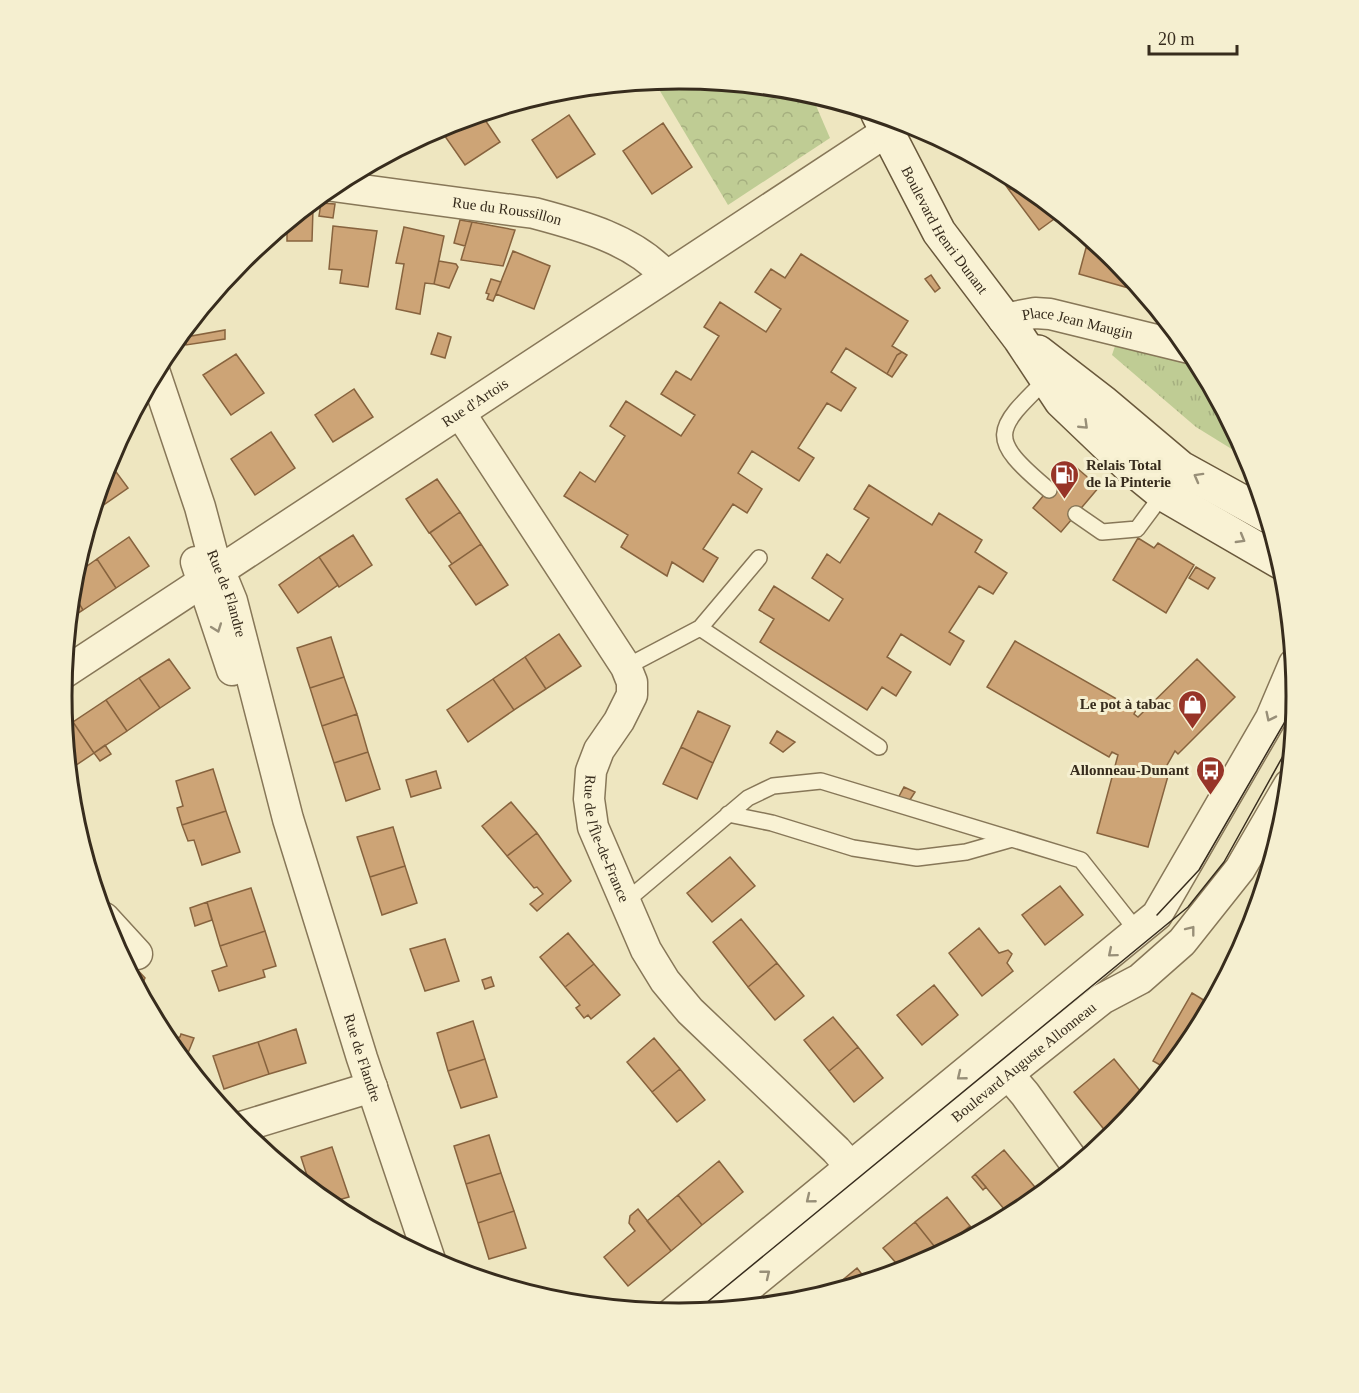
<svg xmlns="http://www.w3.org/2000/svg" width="1359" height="1393" font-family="Georgia,serif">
	<defs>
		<pattern id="grass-tufts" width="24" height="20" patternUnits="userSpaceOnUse" patternTransform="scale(1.5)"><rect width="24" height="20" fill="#bfcc94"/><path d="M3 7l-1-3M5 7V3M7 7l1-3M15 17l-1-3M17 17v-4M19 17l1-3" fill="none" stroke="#a5af7f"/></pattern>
		<pattern id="park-crowns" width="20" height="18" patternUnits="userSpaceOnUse" patternTransform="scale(1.5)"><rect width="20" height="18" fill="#bfcc94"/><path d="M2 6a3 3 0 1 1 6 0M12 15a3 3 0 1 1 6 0" fill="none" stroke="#a5af7f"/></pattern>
	</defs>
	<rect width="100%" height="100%" fill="#eee6c0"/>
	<path fill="url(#grass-tufts)" d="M 1115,346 L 1200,366 L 1251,461 L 1196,427 L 1112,355 Z"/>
	<path fill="url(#park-crowns)" d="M 680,79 L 811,94 L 830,138 L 728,205 L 654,81 Z"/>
	<path fill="#cda476" stroke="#87633e" stroke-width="1.5" d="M 481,114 L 500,142 L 465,165 L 442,132 L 458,121 Z
		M 569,115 L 595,154 L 557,178 L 532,140 Z
		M 663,123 L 692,167 L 652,194 L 623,151 Z
		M 992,166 L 1021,181 L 1009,190 Z
		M 1021,181 L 1023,183 L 1061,214 L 1039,230 L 1009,190 Z
		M 321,203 L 335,204 L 333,218 L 319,216 Z
		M 304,209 L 313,209 L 312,241 L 287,241 L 287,223 Z
		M 460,220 L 472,222 L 465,246 L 454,243 Z
		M 472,222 L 515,230 L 503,266 L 461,260 Z
		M 333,226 L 377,231 L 368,287 L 340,283 L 342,270 L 329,269 Z
		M 404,227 L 444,236 L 434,284 L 425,283 L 420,314 L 396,309 L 404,264 L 396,263 Z
		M 1102,247 L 1128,274 L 1125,287 L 1079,274 L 1086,248 L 1101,252 Z
		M 513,251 L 550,266 L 534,309 L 496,294 Z
		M 801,254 L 908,321 L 892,346 L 902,352 L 897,355 L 887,374 L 846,348 L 831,372 L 856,388 L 841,411 L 827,403 L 798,448 L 814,458 L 799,481 L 752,451 L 738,473 L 762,489 L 747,513 L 733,504 L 703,549 L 718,558 L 703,582 L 672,562 L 667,576 L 621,547 L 628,535 L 564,496 L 580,472 L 595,482 L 625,436 L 610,426 L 626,401 L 681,436 L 695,415 L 661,394 L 676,371 L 691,380 L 719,336 L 704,327 L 720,302 L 766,332 L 781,309 L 755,292 L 771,269 L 785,278 Z
		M 439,261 L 456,264 L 458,267 L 449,288 L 434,284 Z
		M 1128,274 L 1143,292 L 1125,287 Z
		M 931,275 L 940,288 L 935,292 L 925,279 Z
		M 491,279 L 501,282 L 493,301 L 487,299 L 489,294 L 486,293 Z
		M 225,330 L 225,339 L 186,345 L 186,337 Z
		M 438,333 L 451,337 L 445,358 L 431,354 Z
		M 902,352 L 907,355 L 892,377 L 887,374 L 897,355 Z
		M 236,354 L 264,393 L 231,415 L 203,375 Z
		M 354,389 L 373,417 L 333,442 L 315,415 Z
		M 271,432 L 295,468 L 255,495 L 231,459 Z
		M 108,461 L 128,488 L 92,513 Z
		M 1071,463 L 1099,487 L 1061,532 L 1033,508 Z
		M 437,479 L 460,512 L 429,533 L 406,499 Z
		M 869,485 L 932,525 L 939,513 L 982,540 L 975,552 L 1007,573 L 993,594 L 979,586 L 949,632 L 964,641 L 950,665 L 901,634 L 887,657 L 911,672 L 896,696 L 882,687 L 867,710 L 760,642 L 774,619 L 759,610 L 774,586 L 829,621 L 843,599 L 812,578 L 827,554 L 840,563 L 869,518 L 854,509 Z
		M 460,512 L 481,544 L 452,564 L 430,533 Z
		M 353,535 L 372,565 L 339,587 L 319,557 Z
		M 129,537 L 149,566 L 116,588 L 97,559 Z
		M 1138,538 L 1154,548 L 1158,543 L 1194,565 L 1166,613 L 1113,580 Z
		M 481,544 L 508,585 L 476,605 L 449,566 Z
		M 79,556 L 86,566 L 74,574 Z
		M 319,557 L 338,585 L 298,613 L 279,585 Z
		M 97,559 L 116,588 L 83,610 L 72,592 L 73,576 Z
		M 1196,567 L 1215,578 L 1208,589 L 1189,578 Z
		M 72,592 L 83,610 L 69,619 Z
		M 559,634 L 581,666 L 546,689 L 525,657 Z
		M 331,637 L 344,677 L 310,688 L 297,648 Z
		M 1015,641 L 1136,710 L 1134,714 L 1138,717 L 1197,659 L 1235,697 L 1178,754 L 1175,751 L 1166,767 L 1170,769 L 1148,847 L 1097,833 L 1118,755 L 1112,752 L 1109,757 L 987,687 Z
		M 525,657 L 546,689 L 514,710 L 493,679 Z
		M 169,659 L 190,688 L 160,708 L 139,678 Z
		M 344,677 L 357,714 L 322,726 L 310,688 Z
		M 139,678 L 160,708 L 127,731 L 106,700 Z
		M 493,679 L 514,710 L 468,742 L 447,710 Z
		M 106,700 L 127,731 L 94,753 L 73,722 Z
		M 698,711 L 730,726 L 713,763 L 681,747 Z
		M 357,714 L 368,752 L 334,763 L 322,726 Z
		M 73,722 L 94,753 L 69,770 L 65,728 Z
		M 777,731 L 795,742 L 783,752 L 770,743 Z
		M 105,745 L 111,754 L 100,761 L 94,753 Z
		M 681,747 L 713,763 L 697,799 L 663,784 Z
		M 368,752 L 380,789 L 346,801 L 334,763 Z
		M 213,769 L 226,811 L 182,825 L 177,808 L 183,806 L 176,781 Z
		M 436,771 L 441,788 L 411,797 L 406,780 Z
		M 904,787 L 915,792 L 908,803 L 897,800 Z
		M 511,802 L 537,833 L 507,856 L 482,826 Z
		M 226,811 L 240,852 L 202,865 L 194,840 L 188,841 L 182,825 Z
		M 393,827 L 405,866 L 370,877 L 357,837 Z
		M 537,833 L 571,881 L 537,911 L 530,904 L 543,894 L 537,887 L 534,888 L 507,856 Z
		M 730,857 L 755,886 L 712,922 L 687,893 Z
		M 405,866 L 417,903 L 382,915 L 370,877 Z
		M 1060,886 L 1083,915 L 1045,945 L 1022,915 Z
		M 251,888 L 265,931 L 220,946 L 207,902 Z
		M 207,902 L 212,920 L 195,926 L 190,908 Z
		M 1258,907 L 1250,933 L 1245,930 Z
		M 741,919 L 777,963 L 748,987 L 713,942 Z
		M 979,928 L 999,953 L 1008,950 L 1012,954 L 1007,963 L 1013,971 L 982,996 L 949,953 Z
		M 265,931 L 276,966 L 263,970 L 265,977 L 219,991 L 212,971 L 227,966 L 220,946 Z
		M 568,933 L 594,964 L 565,987 L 540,957 Z
		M 445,939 L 459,981 L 425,991 L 410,949 Z
		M 116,947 L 145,978 L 142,985 L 133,980 Z
		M 777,963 L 804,996 L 775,1020 L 748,987 Z
		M 594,964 L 620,995 L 591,1019 L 588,1015 L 584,1018 L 576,1008 L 580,1005 L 565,987 Z
		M 491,977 L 494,986 L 485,989 L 482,980 Z
		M 934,985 L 958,1015 L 922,1045 L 897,1015 Z
		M 1192,993 L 1212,1005 L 1193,1040 L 1169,1070 L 1153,1061 Z
		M 833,1017 L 858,1047 L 829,1071 L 804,1040 Z
		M 473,1021 L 485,1059 L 448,1071 L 437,1033 Z
		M 296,1029 L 306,1063 L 269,1074 L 258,1042 Z
		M 181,1034 L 194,1038 L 184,1063 L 167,1041 L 180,1037 Z
		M 654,1038 L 680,1069 L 652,1092 L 627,1062 Z
		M 258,1042 L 269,1074 L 224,1089 L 213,1056 Z
		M 858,1047 L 883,1078 L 854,1102 L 829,1071 Z
		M 485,1059 L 497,1097 L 461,1108 L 448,1071 Z
		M 1114,1059 L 1146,1098 L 1111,1138 L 1074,1092 Z
		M 680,1069 L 705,1100 L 677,1122 L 652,1092 Z
		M 489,1135 L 501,1173 L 466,1184 L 454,1146 Z
		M 332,1147 L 349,1197 L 328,1203 L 312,1191 L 301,1157 Z
		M 1004,1150 L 1039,1192 L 1009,1215 L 975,1174 Z
		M 719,1161 L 743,1192 L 702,1225 L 678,1195 Z
		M 501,1173 L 514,1211 L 478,1223 L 466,1184 Z
		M 975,1174 L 986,1187 L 983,1190 L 972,1177 Z
		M 1039,1192 L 1041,1195 L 1010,1217 L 1009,1215 Z
		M 678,1195 L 702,1225 L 671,1251 L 647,1221 Z
		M 947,1197 L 970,1226 L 938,1251 L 915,1222 Z
		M 638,1209 L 671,1251 L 628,1286 L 604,1257 L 635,1231 L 629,1223 L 630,1216 Z
		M 514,1211 L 526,1248 L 489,1259 L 478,1223 Z
		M 915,1222 L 938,1251 L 923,1264 L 903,1271 L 883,1248 Z
		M 970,1226 L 973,1231 L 960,1241 L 956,1237 Z
		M 857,1268 L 868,1282 L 828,1294 L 827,1293 Z"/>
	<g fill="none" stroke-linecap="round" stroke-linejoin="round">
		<defs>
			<path id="lane" d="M 1048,378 C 993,431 987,438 1049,490
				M 1076,514 L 1102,532 L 1137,529 L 1163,494
				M 700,628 L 759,558
				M 626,667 L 700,628 L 879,747
				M 728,814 L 772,823 L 853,848 L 917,858 L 966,852 L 1012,839
				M 625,902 L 748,798 L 773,786 L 821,781 L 1081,860 L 1137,931"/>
			<g id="street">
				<path id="s1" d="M 333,186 L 534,213 C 579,225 633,239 665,275"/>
				<path id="s2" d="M 1003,319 L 1035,313 L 1050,314 L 1189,348"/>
				<path id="s3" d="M 155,373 L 200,507 L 212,552 L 232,601 L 288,819 L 362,1058 L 430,1260"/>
				<path id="s4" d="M 460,413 L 626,667 L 632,682 L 632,695 L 619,721 L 599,750 L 591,771 L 589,799 L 593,827 L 646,950 L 665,981 L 690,1011 L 836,1150 L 850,1166"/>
				<path d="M 196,562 L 232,670"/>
				<path id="s5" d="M 64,673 L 886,132"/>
				<path d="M 104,918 L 137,954"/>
				<path d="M 1008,1074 L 1025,1094 L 1077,1166"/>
				<path d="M 238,1128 L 372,1087"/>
				<path id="s6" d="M 720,1310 L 1022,1063 L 1102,999 L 1140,979 L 1182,942 L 1240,869 L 1289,785"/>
				<path d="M 671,1314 L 1157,915 L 1271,718 L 1294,664"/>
			</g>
			<g id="secondary">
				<path id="s7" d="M 878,114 L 939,232 L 1020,339 L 1061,401 L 1130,467 L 1163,494 L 1282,563"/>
				<path d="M 1038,352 L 1104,403 L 1181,468 L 1268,516"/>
			</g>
		</defs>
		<use href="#lane" stroke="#877758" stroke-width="18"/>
		<use href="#street" stroke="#877758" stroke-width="33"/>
		<use href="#secondary" stroke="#69583b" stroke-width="36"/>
		<use href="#lane" stroke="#f9f2d4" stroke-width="15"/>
		<use href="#street" stroke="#f9f2d4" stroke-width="30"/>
		<use href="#secondary" stroke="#f9f2d4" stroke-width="33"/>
		<path stroke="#372c1d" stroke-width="1.5" d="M 1157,915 L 1199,870 L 1297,701
			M 694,1313 L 1188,907 L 1224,862 L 1293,738"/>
	</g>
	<defs><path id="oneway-chevron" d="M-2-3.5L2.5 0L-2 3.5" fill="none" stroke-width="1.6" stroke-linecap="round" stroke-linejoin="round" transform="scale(1.5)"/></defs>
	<g stroke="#988f78">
		<use href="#oneway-chevron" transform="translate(1084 425) rotate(44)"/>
		<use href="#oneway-chevron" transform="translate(1198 477) rotate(-151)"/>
		<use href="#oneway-chevron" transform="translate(1241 539) rotate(30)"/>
		<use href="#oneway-chevron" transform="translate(217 628) rotate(70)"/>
		<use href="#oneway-chevron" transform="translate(1270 717) rotate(116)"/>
		<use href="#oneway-chevron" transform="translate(1191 930) rotate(-52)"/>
		<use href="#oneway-chevron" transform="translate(1112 953) rotate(140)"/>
		<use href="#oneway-chevron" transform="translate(961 1076) rotate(141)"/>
		<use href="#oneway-chevron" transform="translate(810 1199) rotate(141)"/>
		<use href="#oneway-chevron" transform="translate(766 1274) rotate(-39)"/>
	</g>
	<defs>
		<symbol id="fuel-pin" viewBox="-11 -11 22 30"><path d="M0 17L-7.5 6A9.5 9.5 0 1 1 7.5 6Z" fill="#973428" stroke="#f5efd0"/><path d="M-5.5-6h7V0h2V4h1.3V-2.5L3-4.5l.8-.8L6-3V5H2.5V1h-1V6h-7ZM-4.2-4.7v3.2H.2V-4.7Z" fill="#fff"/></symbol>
		<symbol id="shop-pin" viewBox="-11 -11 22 30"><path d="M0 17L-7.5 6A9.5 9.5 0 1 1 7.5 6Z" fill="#973428" stroke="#f5efd0"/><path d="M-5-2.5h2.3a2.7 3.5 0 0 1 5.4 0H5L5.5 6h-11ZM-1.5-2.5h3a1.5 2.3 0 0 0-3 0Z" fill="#fff"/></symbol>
		<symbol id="bus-pin" viewBox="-11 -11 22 30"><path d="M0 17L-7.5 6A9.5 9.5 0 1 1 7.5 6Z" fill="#973428" stroke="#f5efd0"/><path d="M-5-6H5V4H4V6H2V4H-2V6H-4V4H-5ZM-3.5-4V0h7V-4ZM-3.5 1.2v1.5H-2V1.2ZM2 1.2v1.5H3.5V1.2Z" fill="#fff"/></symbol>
	</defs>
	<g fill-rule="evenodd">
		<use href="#fuel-pin" x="1048" y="458" width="33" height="45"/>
		<use href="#shop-pin" x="1176" y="688" width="33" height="45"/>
		<use href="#bus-pin" x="1194" y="754" width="33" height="45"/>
	</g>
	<g text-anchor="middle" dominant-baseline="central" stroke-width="6" stroke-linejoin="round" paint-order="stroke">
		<g font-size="15" fill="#372c1d" stroke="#f5efd0">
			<text stroke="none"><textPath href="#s1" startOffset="176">Rue du Roussillon</textPath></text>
			<text stroke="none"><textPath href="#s7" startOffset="134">Boulevard Henri Dunant</textPath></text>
			<text stroke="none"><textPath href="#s2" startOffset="76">Place Jean Maugin</textPath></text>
			<text stroke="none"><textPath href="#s5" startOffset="492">Rue d'Artois</textPath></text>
			<text stroke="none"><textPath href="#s3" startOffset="232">Rue de Flandre</textPath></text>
			<text stroke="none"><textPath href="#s4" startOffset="490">Rue de l'Île-de-France</textPath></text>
			<text stroke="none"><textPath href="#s3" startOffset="716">Rue de Flandre</textPath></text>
			<text stroke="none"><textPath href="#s6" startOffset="392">Boulevard Auguste Allonneau</textPath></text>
		</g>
		<g font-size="15" font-weight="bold" fill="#372c1d" stroke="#f5efd0" text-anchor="end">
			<text x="1086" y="465" text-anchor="start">Relais Total<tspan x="1086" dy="17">de la Pinterie</tspan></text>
			<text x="1171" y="704">Le pot à tabac</text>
			<text x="1189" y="770">Allonneau-Dunant</text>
		</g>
	</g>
	<path d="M0 0H1359V1393H0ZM72 696a607 607 0 1 1 1214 0a607 607 0 1 1-1214 0Z" fill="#f5efd0" fill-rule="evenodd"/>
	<path fill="none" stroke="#372c1d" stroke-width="3" d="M72 696a607 607 0 1 1 1214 0a607 607 0 1 1-1214 0Z"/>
	<path d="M1149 45v9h88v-9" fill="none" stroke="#372c1d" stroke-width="3"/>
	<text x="1158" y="45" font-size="18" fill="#372c1d" stroke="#f5efd0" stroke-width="4.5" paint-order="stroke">20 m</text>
</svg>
